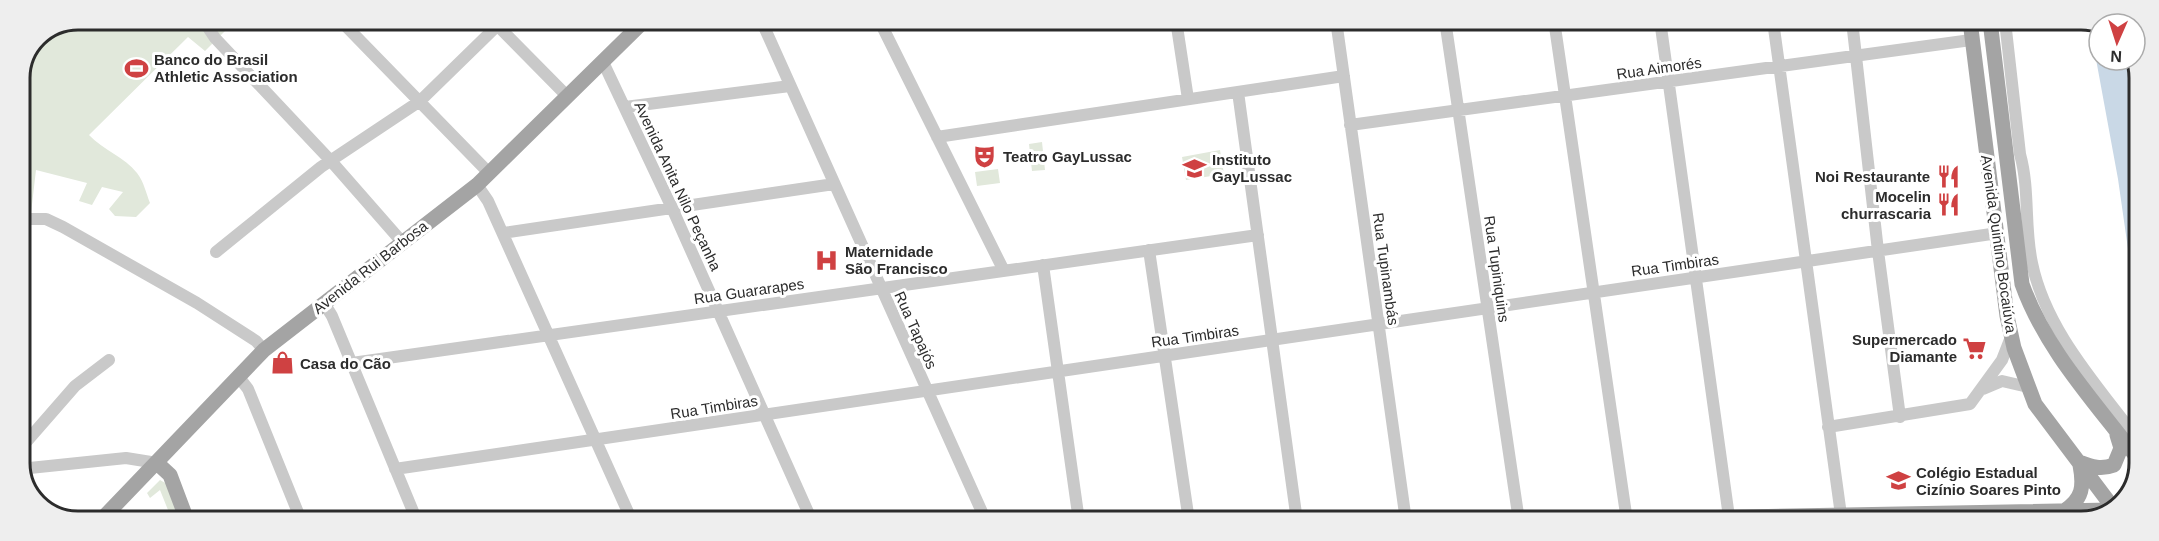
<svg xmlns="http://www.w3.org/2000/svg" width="2159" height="541" font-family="Helvetica,sans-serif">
	<rect width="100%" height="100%" fill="#fff"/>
	<path fill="#e1e8db" d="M 78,20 L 236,20 L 205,51 L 188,37 L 89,135 C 103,150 125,157 137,173 C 144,182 146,193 150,203 L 136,217 L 115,216 L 109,209 L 123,192 L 102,187 L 92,205 L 79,201 L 87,183 L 36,170 L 31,213 L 20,218 L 20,78 L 37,36 Z
		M 1042,142 L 1045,170 L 1032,171 L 1029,144 Z
		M 1220,150 L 1224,174 L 1186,180 L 1182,157 Z
		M 998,169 L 1000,183 L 977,186 L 975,172 Z
		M 160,480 L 167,484 L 180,520 L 172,520 L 160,490 L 150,498 L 147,493 Z"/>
	<path fill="#c9d8e6" d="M 2089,21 L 2099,24 L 2099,60 L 2134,60 L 2139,71 L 2139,326 L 2118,179 Z"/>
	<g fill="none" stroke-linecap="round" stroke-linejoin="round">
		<path stroke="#c9c9c9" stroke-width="12" d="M 215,20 L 209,29 L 215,38 L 331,161 L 402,242
			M 340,20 L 489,173
			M 761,20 L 986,521
			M 879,20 L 1004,271
			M 1176,20 L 1188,99
			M 1336,20 L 1406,521
			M 1445,20 L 1519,521
			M 1554,20 L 1627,521
			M 1660,20 L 1729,517
			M 493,21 L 566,95
			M 1773,21 L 1841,515
			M 1852,21 L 1878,251 L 1900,417
			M 2005,21 L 2020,154 C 2030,190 2024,227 2032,263 C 2046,331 2098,386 2138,440
			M 603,62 L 672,208 L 812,521
			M 1238,92 L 1297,521
			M 625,107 L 790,86
			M 1350,125 L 1971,40
			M 937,137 L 1344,76
			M 477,185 L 488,201 L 632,521
			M 20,227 L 29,219 L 46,219 L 63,227 L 197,303 L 256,341 L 264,350
			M 503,233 L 834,184
			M 1149,250 L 1189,521
			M 216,252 L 321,167 L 420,101 L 503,20
			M 1043,265 L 1079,521
			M 324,303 L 332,316 L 417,521
			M 352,363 L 1258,235
			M 238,376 L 248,389 L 301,520
			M 1983,389 L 2002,381 L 2028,387
			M 1828,427 L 1970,404 L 2002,360 L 2011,337
			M 20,449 L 75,386 L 109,360
			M 20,469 L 126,458 L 157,463
			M 395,469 L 1998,233"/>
		<path stroke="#a4a4a4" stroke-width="15" d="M 1970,21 L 2007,316 L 2014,348 L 2035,404 L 2114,509
			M 1990,21 L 2022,284 C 2046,351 2096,403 2138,459
			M 2079,462 C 2092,467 2101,470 2114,465 L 2121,448 L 2117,435
			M 157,463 L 170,475 L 187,520
			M 2064,511 C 2083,499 2084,486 2080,465
			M 101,520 L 264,350 L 477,185 L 645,20
			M 1535,521 L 2111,510"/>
	</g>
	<defs>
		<symbol id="stadium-bare" viewBox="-9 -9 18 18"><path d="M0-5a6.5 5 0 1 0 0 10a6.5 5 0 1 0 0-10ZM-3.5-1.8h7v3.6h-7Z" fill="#cf4142" stroke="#fff" stroke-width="2.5" paint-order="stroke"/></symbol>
		<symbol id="theatre-bare" viewBox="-9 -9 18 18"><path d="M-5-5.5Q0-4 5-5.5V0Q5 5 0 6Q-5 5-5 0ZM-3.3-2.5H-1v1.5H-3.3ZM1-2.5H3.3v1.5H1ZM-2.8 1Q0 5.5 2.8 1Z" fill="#cf4142" stroke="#fff" stroke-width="2.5" paint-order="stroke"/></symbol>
		<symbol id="school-bare" viewBox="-9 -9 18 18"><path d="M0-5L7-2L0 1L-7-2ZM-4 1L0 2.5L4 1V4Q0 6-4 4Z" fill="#cf4142" stroke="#fff" stroke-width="2.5" paint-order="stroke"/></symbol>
		<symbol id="restaurant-bare" viewBox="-9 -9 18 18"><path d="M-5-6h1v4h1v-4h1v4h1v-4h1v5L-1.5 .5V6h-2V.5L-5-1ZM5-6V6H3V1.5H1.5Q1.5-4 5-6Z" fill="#cf4142" stroke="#fff" stroke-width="2.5" paint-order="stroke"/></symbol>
		<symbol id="hospital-bare" viewBox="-9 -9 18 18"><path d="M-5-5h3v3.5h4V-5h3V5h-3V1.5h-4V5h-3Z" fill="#cf4142" stroke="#fff" stroke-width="2.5" paint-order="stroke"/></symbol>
		<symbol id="supermarket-bare" viewBox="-9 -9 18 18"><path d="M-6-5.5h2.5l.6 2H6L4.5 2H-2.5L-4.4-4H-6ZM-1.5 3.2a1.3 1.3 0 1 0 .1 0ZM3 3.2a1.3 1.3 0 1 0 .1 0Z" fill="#cf4142" stroke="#fff" stroke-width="2.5" paint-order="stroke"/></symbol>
		<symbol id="shop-bare" viewBox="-9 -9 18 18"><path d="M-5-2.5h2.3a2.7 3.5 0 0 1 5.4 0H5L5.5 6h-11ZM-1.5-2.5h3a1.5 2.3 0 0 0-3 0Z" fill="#cf4142" stroke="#fff" stroke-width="2.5" paint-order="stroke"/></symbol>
	</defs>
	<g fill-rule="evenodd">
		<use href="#stadium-bare" x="120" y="52" width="33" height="33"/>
		<use href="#theatre-bare" x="968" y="140" width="33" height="33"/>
		<use href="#school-bare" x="1178" y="152" width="33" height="33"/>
		<use href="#restaurant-bare" x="1932" y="160" width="33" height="33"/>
		<use href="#restaurant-bare" x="1932" y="188" width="33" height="33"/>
		<use href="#hospital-bare" x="810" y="244" width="33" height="33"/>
		<use href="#supermarket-bare" x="1958" y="332" width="33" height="33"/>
		<use href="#shop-bare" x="266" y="346" width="33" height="33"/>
		<use href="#school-bare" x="1882" y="464" width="33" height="33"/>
	</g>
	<g text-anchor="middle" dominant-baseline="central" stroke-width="6" stroke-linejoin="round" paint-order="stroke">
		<g font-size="15" font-weight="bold" fill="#2c2c2c" stroke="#fff" text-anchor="start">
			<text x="154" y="59">Banco do Brasil<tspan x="154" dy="17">Athletic Association</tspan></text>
			<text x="1003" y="156">Teatro GayLussac</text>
			<text x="1212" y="159">Instituto<tspan x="1212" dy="17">GayLussac</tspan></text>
			<text x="1930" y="176" text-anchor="end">Noi Restaurante</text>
			<text x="1931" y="196" text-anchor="end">Mocelin<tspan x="1931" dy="17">churrascaria</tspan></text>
			<text x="845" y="251">Maternidade<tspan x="845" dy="17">São Francisco</tspan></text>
			<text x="1957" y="339" text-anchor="end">Supermercado<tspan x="1957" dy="17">Diamante</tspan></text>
			<text x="300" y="363">Casa do Cão</text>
			<text x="1916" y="472">Colégio Estadual<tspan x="1916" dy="17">Cizínio Soares Pinto</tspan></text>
		</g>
		<g font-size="15" fill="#2c2c2c" stroke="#fff">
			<text transform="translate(1659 68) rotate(-8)">Rua Aimorés</text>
			<text transform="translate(678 186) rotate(65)">Avenida Anita Nilo Peçanha</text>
			<text transform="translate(1999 244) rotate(82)">Avenida Quintino Bocaiúva</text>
			<text transform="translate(1675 265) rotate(-8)">Rua Timbiras</text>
			<text transform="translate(370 267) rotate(-38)">Avenida Rui Barbosa</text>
			<text transform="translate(1386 269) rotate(82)">Rua Tupinambás</text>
			<text transform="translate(1497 269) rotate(82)">Rua Tupiniquins</text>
			<text transform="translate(749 291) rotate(-8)">Rua Guararapes</text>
			<text transform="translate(916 330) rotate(66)">Rua Tapajós</text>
			<text transform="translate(1195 336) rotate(-8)">Rua Timbiras</text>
			<text transform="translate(714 407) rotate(-9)">Rua Timbiras</text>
		</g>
	</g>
	<path d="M0 0H2159V541H0ZM78 30H2081A48 48 0 0 1 2129 78V463A48 48 0 0 1 2081 511H78A48 48 0 0 1 30 463V78A48 48 0 0 1 78 30Z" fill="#eee" fill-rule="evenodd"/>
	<path fill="none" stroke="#2c2c2c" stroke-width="3" d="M78 30H2081A48 48 0 0 1 2129 78V463A48 48 0 0 1 2081 511H78A48 48 0 0 1 30 463V78A48 48 0 0 1 78 30Z"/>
	<g transform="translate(2117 42) rotate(183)"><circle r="28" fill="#ffffff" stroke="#ababab" stroke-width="1.5"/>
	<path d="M0-4.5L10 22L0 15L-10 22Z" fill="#cf4142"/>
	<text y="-9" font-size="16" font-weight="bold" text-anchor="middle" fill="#2c2c2c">N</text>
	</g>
</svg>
